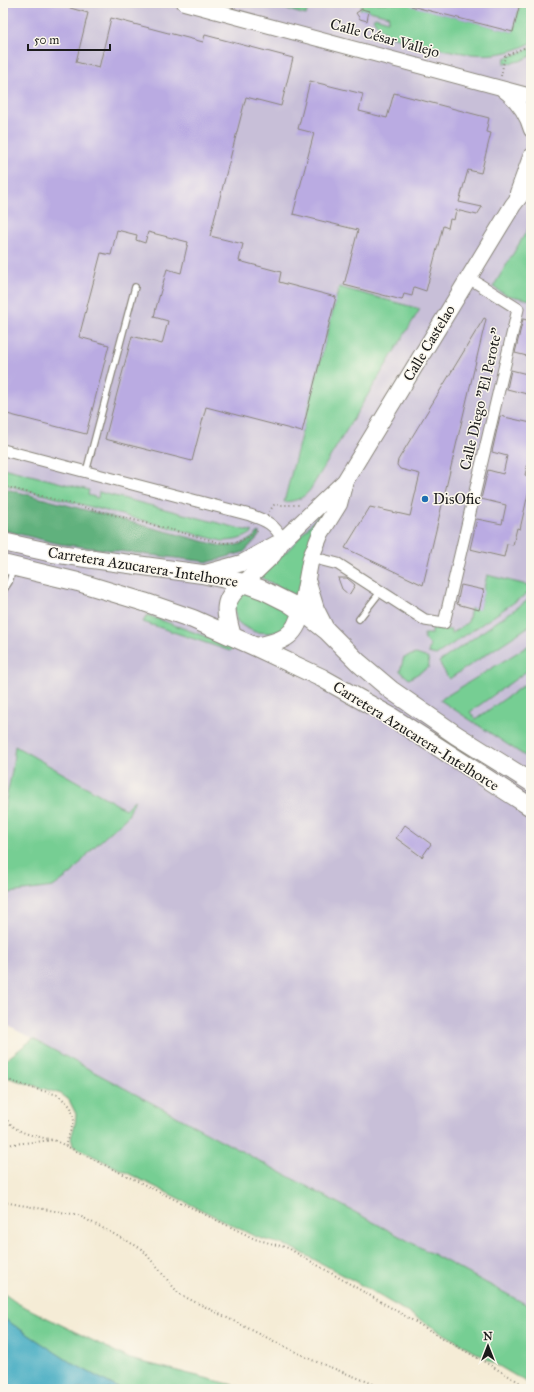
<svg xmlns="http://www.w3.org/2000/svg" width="534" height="1392" font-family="'IM FELL Great Primer',serif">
	<rect width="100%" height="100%" fill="#fbf7ec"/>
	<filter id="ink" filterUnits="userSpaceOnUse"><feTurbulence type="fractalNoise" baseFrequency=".025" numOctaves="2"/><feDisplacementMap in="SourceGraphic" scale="8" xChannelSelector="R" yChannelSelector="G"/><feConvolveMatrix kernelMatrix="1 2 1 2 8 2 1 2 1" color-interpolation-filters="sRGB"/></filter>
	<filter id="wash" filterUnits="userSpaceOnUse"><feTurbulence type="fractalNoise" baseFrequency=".012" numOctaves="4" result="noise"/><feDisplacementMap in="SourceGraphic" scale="16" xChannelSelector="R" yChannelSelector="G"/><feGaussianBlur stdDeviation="0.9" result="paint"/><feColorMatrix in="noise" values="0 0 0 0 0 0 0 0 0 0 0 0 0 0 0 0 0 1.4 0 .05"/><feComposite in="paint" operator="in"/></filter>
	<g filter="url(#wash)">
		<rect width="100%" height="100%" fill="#f5ecd6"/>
		<path fill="#c8bfd8" d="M 3,3 L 531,3 L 531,1307 L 3,1023 Z"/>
		<path fill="#76ce93" stroke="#497558" d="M 265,3 L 309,3 L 306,15 Z
			M 362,3 L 413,3 L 413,6 L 513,32 L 520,3 L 531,3 L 531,43 C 491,64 454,52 414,42 C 407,40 390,37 385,33 C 380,29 376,23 373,19 L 375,17 L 388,21 L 389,16 L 362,9 L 360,10 Z
			M 531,48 L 531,56 L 520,61 L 504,64 L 505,58 L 517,54 Z
			M 531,224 L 531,300 L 506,295 L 493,287 Z
			M 339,287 L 420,309 L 310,490 C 303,499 295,501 284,502 Z
			M 3,468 L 89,490 L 88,495 L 98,498 L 99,492 L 253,532 C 244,539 233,541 222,541 L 3,484 Z
			M 325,508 L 327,510 L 297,596 L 260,577 L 291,547 Z
			M 487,575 L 527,585 L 531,583 L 531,591 L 436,655 L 428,653 L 430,645 L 424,639 L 424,634 L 432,634 L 432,628 L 451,630 L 451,634 L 468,622 L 471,608 L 479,609 Z
			M 246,592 L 267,600 L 291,614 L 290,622 L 283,630 L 270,633 L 255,632 L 243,626 L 237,621 L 234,606 L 236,599 Z
			M 531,598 L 531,625 L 449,679 L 439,662 Z
			M 147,615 L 234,647 L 230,651 L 143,622 Z
			M 531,644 L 531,668 L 470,712 L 476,719 L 531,680 L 531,760 L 440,700 Z
			M 416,654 L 428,658 L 429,667 L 409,679 L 400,671 L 404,657 Z
			M 15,746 L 125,809 L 135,799 L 128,816 L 93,848 L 72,873 L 53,887 L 9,893 L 3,878 L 3,815 L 12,771 Z
			M 33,1039 L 531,1307 L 531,1385 L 356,1282 L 291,1247 L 256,1237 L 73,1146 L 71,1138 L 75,1124 L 76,1114 L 69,1100 L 61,1094 L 3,1076 L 3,1062 Z
			M 3,1293 L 17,1303 L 130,1359 L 249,1389 L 120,1389 L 70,1362 L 3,1318 Z"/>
		<path fill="#60b17d" stroke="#3e664c" d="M 3,488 L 221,546 C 239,546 246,544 259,532 L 259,536 L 244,552 L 209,562 L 60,544 L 3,530 Z"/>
		<path fill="#42abc2" stroke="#2f646f" d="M 3,1318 L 70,1362 L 120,1389 L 3,1389 Z"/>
		<g id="blocks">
			<path fill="#baabe2" d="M 3,3 L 56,3 L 56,4 L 88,13 L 76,62 L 99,68 L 111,18 L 203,42 L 205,35 L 293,58 L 281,106 L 246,97 L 210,236 L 243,244 L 239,261 L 281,272 L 279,282 L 336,297 L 302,432 L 206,407 L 192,461 L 105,439 L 132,336 L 162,344 L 168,321 L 154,317 L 156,308 L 167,269 L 181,273 L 188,242 L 148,232 L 145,243 L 136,240 L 137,235 L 117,230 L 111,255 L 101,253 L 79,337 L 109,345 L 86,434 L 3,413 Z
				M 412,3 L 520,3 L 513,32 L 411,6 Z
				M 362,9 L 369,11 L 367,21 L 360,19 L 356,13 Z
				M 310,81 L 363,94 L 359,111 L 387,118 L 394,93 L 489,118 L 486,132 L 491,133 L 481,173 L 468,170 L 459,202 L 482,207 L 477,215 L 456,210 L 454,220 L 450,219 L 448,228 L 443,226 L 426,291 L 414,287 L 412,296 L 404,294 L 402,300 L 344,285 L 358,230 L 293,214 L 314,133 L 298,129 Z
				M 484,318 L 486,319 L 423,585 L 345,548 L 370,507 L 410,516 L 420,474 L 400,469 L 397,465 L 398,460 Z
				M 523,319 L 531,321 L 531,357 L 515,353 Z
				M 511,370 L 531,375 L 531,395 L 507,389 Z
				M 500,416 L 531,423 L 531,451 L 525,475 L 531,477 L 531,481 L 520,529 L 517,528 L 513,545 L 507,544 L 504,557 L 470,549 L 477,519 L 502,524 L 506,505 L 481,499 L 488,470 L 503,474 L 507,456 L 492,452 Z
				M 338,578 L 347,578 L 355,585 L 349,595 L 342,589 Z
				M 461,585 L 484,590 L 479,610 L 457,604 Z
				M 405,825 L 431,844 L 422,857 L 396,838 Z"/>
		</g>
	</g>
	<g filter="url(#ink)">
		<use href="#blocks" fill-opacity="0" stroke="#888479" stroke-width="1"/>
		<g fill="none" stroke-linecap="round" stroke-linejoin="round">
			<defs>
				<path id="service" d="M 86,472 L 135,287
					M 3,591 L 9,582 L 13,569
					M 359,619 L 381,591"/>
				<path id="minor" d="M 3,450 L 250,515 C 267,521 274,524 283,540
					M 311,557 L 338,564 L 425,620 L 444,623 L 518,309 L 469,278"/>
				<path id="tertiary" d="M 184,3 L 531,96
					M 502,89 C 517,100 526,112 531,130"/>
				<path id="secondary" d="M 518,193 L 531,157
					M 202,574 L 242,563 L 276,544
					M 244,583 L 273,555 L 283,540 L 345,481
					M 308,583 L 316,609 L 327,631
					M 301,611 L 311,557 L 321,533 L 339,504 L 345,481 L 513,205 L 531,182"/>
				<path id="primary" d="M 3,542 L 53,553 L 93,559 L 202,574 L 244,583 L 263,590 L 289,603 L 308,616 L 327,631 L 359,663 L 391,690 L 456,735 L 531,782
					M 3,564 L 78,582 L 144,602 L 193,619 L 256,647 L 322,678 L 390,716 L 531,807
					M 232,636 C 225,612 221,599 244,583
					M 256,647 C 280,642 296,638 301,611"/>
			</defs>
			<use href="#service" stroke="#888479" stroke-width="8"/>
			<use href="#minor" stroke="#888479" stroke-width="13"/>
			<use href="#tertiary" stroke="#888479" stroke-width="16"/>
			<use href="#secondary" stroke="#888479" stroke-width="18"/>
			<use href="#primary" stroke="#888479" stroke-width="20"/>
			<path stroke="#888479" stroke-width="2" stroke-dasharray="1 3" stroke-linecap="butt" d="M 501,76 L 505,56 L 531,45
				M 3,486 L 222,543 C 238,543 246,540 258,530
				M 269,512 L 274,505 L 301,505
				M 3,1078 L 29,1087 L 58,1095 L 71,1107 L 74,1121 L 65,1146
				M 3,1114 C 14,1134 32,1135 53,1140
				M 3,1145 L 54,1140 L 255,1239 L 288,1248 L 531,1389
				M 3,1202 L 78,1215 L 142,1249 L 179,1294 L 312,1360 L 386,1389"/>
			<use href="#service" stroke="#fff" stroke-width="5.5"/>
			<use href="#minor" stroke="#fff" stroke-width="11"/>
			<use href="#tertiary" stroke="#fff" stroke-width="14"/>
			<use href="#secondary" stroke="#fff" stroke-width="16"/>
			<use href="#primary" stroke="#fff" stroke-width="18"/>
		</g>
	</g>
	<circle fill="#1f6fb2" stroke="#fbf7ec" stroke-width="1.5" cx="425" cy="499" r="4"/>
	<g text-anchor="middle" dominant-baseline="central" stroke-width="3" stroke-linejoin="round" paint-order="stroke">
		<g font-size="15" fill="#1c1c1c" stroke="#fbf7ec">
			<text transform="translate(385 38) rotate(15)">Calle César Vallejo</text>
			<text transform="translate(429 343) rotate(-59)">Calle Castelao</text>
			<text transform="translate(481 399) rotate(-77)">Calle Diego "El Perote"</text>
			<text transform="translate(143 567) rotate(9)">Carretera Azucarera-Intelhorce</text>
			<text transform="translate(416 736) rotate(32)">Carretera Azucarera-Intelhorce</text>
		</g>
		<g font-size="15" fill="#1c1c1c" stroke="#fbf7ec" text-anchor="start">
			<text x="433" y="499">DisOfic</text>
		</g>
	</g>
	<rect width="534" height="1392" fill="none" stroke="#fbf7ec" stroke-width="16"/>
	<g transform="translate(488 1346)" stroke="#fbf7ec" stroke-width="3" paint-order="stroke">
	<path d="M0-3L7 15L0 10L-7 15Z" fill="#1c1c1c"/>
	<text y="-6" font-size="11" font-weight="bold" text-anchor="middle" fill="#1c1c1c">N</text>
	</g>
	<path d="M28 44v6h82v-6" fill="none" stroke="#1c1c1c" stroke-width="2"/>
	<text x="34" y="44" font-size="12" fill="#1c1c1c" stroke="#fbf7ec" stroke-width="3" paint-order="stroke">50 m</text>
</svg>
